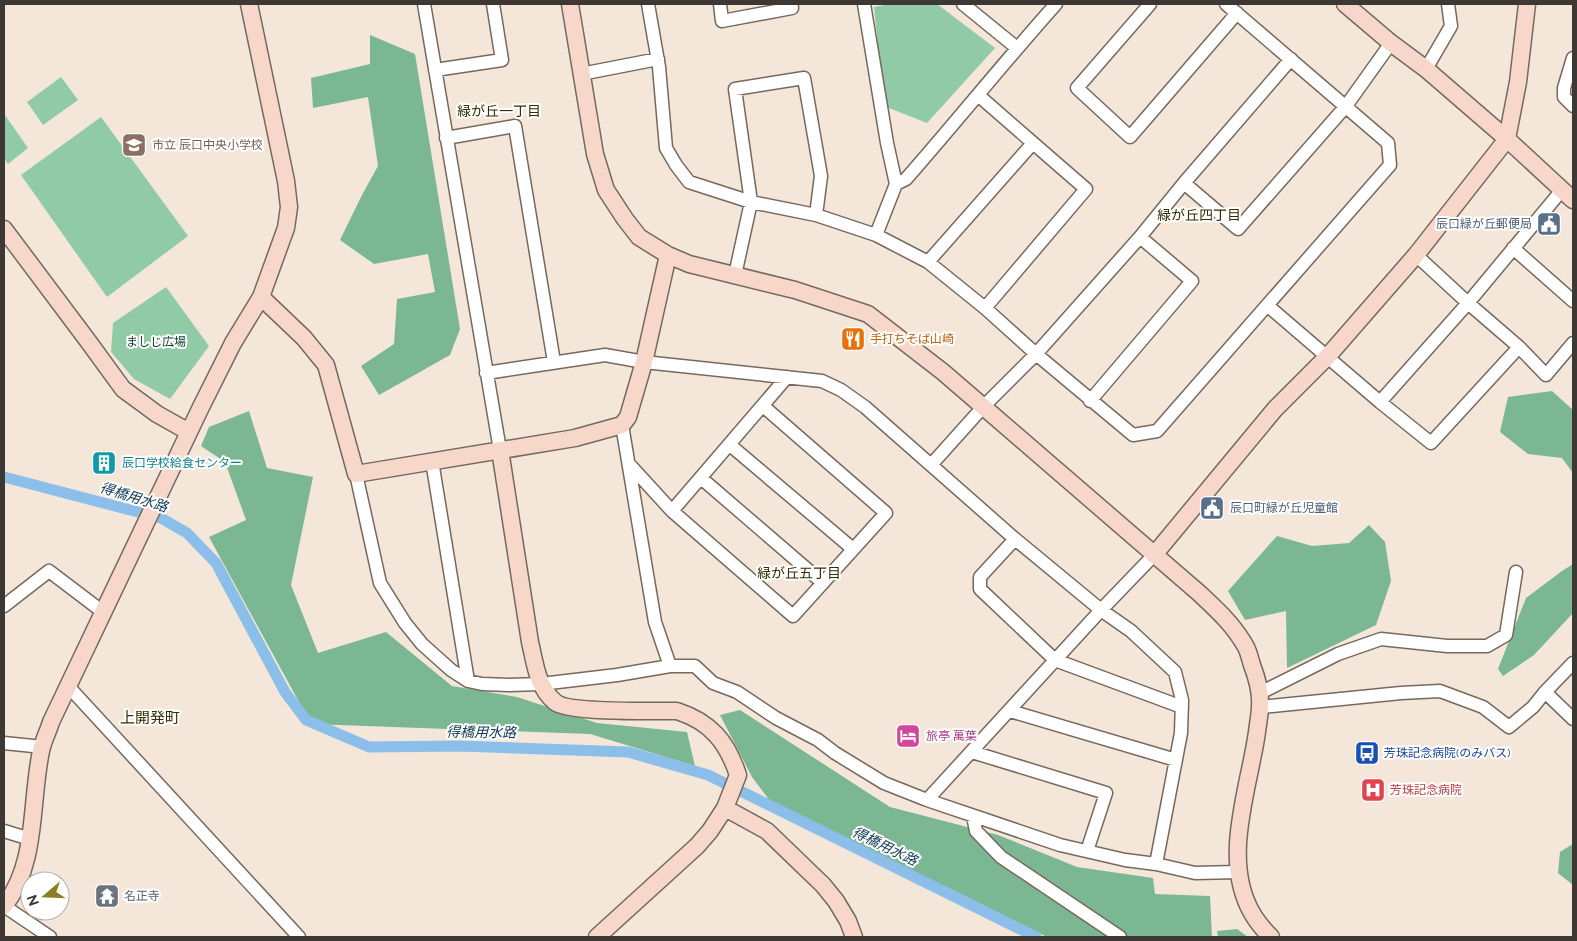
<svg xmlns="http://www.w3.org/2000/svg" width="1577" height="941" font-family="Raleway,'Noto Sans JP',sans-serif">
	<rect width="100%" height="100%" fill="#f4e7da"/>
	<path fill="#90caa6" d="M 891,4 L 937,4 L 995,48 L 927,123 L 884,106 L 874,7 Z
		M 61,77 L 78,100 L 43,125 L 27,102 Z
		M 5,115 L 28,148 L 8,164 L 4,158 Z
		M 101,117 L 188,236 L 107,297 L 21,175 Z
		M 166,287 L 209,346 L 170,399 L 134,379 L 111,352 L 113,323 Z"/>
	<path fill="#7bb793" d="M 370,35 L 415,54 L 460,329 L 450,355 L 379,395 L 361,366 L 394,344 L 397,299 L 435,292 L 428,254 L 374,264 L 340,240 L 362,195 L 378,166 L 368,97 L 313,108 L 311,78 L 370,64 Z
		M 1552,391 L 1573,410 L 1573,473 L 1562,458 L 1528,454 L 1500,432 L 1508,397 Z
		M 249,411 L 267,468 L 313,477 L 291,585 L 318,653 L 386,632 L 452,686 L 517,697 L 597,723 L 687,732 L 695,766 L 590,734 L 311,724 L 209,537 L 246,520 L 225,462 L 201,446 L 209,427 Z
		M 1369,525 L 1385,542 L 1391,581 L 1376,625 L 1287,668 L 1286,611 L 1245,620 L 1228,591 L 1277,536 L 1312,546 L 1349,543 Z
		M 1573,564 L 1573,613 L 1534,655 L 1503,676 L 1498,669 L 1526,598 L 1562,571 Z
		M 740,710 L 890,807 L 998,835 L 1077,867 L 1153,878 L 1155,894 L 1210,896 L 1212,937 L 1047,937 L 773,805 L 752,777 L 720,715 Z
		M 1571,845 L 1573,846 L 1573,885 L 1558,873 L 1560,852 Z
		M 1237,929 L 1248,937 L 1218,937 L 1217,931 Z"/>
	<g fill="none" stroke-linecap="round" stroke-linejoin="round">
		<path stroke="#8bbfea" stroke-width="11" d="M 4,477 L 161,518 L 187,533 L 216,563 L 285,692 L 306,720 L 369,747 L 460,746 L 628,752 L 708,775 L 1036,937"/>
		<defs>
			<path id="street" d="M 424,4 L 500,450
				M 648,4 L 659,67 L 666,148 L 676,165 L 689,182 L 751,202 L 816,215 L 876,235 L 928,262 L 985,308 L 1036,354 L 1133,435 L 1157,431 L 1390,165 L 1388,143 L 1226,4
				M 720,4 L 722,21 L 792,8 L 791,4
				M 864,4 L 887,143 L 896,184 L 876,235
				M 963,4 L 1017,48
				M 1150,4 L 1077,88 L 1130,137 L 1237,13
				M 1573,58 L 1564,88 L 1564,97 L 1573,106
				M 1426,69 L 1451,26 L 1448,4
				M 435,70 L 502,60 L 493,4
				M 581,74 L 658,59
				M 446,138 L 515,126 L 554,362
				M 1184,183 L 1238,229 L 1346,106 L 1391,43
				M 896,184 L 906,179 C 957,121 1005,61 1056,4
				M 1513,248 L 1573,301
				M 1416,255 L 1468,303 L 1562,190
				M 928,262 L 1033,143 L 978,95
				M 735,275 L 751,202 L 735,89 L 804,78 L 821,176 L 816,215
				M 1268,306 L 1380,402 L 1431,443 L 1519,347
				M 985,308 L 1086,189 L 1033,143
				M 486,373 L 605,355 L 644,362 L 822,381 L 841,390 L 865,407 L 1015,539 L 1101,610 L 1131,631 L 1175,672 L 1182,700 L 1181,733 L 1156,864
				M 1090,401 L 1192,281 L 1140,237
				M 1380,402 L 1468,303 L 1519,347 L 1546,375 L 1573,343
				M 622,425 L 655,622 L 670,666
				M 730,445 L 853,549
				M 432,461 L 468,681
				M 629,464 L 672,511 L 793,616 L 886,513 L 763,406
				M 931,465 L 983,407 L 1036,354 L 1140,237 L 1184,183 L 1291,59
				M 356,474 L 380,583 L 405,623 L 422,644 L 451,670 L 468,681 L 482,684 L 509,685 L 541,684 L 617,675 L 670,666 L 695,666 L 713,683 L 737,692 L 776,718 L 818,740 L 835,753 L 884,783 L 927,800 L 1060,845 L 1125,860 L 1156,864 L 1195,873 L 1238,872
				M 701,478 L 823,583
				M 672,511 L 787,377
				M 1015,539 L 980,577 L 980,589 L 1055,660 L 1182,707
				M 4,606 L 49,571 L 103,612
				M 68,686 L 299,937
				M 1545,692 L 1573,719
				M 1260,693 L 1338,654 L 1381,639 L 1447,646 L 1487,646 L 1506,635 L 1516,572
				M 1261,707 L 1401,693 L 1440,691 L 1483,707 L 1509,727 L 1533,707 L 1545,692 L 1573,663
				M 1010,711 L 1176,760
				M 4,743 L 43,747
				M 972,752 L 1106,793 L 1087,851
				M 927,800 L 1101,610 L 1154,555
				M 973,816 L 976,831 L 1001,857 L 1120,937
				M 4,831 L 30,839
				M 4,906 L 50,937"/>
			<path id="secondary" d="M 570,4 L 595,154 L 606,190 L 625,219 L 639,237 L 668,255 L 689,264 L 795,290 L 868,314 L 943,372 L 1199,593 C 1217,610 1234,625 1246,647 C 1249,653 1250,659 1252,665 C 1257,678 1261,692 1260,706 C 1260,714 1258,723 1257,732 C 1249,789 1221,859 1252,913 C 1257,922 1264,930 1271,937
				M 1345,4 L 1391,43 L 1426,69 L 1507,139 L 1573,200
				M 4,229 L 88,341 L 123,389 L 157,414 L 189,432
				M 261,297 L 304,338 L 326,365 L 356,474 L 575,438 L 622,425 L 628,417 L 644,362 L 668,255
				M 500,450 L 530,642 C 535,663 537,687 555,702 C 567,713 656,711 677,711 C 711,722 727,742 738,775 L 725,808 L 767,831 L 823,885 L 836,901 L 848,921 L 854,937
				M 1154,555 L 1275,409 L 1328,356 L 1416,255 L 1507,139 L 1518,82 L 1527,4
				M 4,906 C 38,863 30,803 41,751 C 43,741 48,732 51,722 L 200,409 L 233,343 L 261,297 L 286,228 L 289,207 L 286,181 L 249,4
				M 597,937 L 697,846 L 710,831 L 725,808"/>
		</defs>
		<use href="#street" stroke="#75695f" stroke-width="15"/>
		<use href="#secondary" stroke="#75695f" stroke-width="19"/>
		<use href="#street" stroke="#fff" stroke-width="12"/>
		<use href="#secondary" stroke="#f7d7c9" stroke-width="16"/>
	</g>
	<defs>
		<symbol id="school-square" viewBox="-11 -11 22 22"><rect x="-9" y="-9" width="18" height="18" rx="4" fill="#8d6e63" stroke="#fff"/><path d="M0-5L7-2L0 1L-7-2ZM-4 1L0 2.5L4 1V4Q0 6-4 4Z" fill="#fff"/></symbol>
		<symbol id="civic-square" viewBox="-11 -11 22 22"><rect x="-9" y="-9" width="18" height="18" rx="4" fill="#5c6f8a" stroke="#fff"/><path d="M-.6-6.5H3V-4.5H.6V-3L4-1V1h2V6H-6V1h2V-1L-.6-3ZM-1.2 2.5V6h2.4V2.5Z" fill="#fff"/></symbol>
		<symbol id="restaurant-square" viewBox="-11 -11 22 22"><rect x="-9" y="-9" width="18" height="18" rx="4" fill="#e8710a" stroke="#fff"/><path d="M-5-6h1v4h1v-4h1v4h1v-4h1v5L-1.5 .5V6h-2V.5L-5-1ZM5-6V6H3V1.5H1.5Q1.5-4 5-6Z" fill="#fff"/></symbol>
		<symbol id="building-square" viewBox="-11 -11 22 22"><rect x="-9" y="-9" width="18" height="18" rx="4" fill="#0f9aa8" stroke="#fff"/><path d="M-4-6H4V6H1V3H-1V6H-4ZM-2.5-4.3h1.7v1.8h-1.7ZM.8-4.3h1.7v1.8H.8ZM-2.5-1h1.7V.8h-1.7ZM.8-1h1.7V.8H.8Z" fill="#fff"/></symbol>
		<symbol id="hotel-square" viewBox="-11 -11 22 22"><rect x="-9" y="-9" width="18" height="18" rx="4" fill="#d1479c" stroke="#fff"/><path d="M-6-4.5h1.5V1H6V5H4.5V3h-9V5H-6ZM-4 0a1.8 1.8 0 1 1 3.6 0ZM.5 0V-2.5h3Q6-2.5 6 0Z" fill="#fff"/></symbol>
		<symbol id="bus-square" viewBox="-11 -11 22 22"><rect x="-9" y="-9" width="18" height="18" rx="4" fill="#1a4fb4" stroke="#fff"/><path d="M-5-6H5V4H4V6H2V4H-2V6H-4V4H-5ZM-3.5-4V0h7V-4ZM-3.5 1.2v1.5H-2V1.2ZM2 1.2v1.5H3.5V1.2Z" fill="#fff"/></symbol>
		<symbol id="hospital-square" viewBox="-11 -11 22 22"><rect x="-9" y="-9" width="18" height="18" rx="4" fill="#e0444e" stroke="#fff"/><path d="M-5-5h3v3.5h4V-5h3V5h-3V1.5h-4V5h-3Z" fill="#fff"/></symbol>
		<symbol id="temple-square" viewBox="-11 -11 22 22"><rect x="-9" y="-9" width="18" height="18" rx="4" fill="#6b7280" stroke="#fff"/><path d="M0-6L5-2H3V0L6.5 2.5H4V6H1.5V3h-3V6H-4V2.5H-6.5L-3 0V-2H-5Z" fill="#fff"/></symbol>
	</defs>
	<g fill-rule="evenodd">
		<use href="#school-square" x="120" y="131" width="28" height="28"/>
		<use href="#civic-square" x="1535" y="210" width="28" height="28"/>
		<use href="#restaurant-square" x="839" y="325" width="28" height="28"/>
		<use href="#building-square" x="90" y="449" width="28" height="28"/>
		<use href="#civic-square" x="1198" y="494" width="28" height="28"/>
		<use href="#hotel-square" x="894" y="722" width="28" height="28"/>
		<use href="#bus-square" x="1353" y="739" width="28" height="28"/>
		<use href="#hospital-square" x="1359" y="776" width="28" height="28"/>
		<use href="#temple-square" x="93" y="882" width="28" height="28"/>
	</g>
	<g text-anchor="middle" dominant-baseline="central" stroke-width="4" stroke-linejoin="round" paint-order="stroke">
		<g font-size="12" fill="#785e54" stroke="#fff" text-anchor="start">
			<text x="152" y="145">市立 辰口中央小学校</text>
		</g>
		<g font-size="12" fill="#4e5e75" stroke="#fff" text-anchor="end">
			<text x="1532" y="224">辰口緑が丘郵便局</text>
			<text x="1230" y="508" text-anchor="start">辰口町緑が丘児童館</text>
		</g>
		<g font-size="12" fill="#c56008" stroke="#fff" text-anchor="start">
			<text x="870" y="339">手打ちそば山崎</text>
		</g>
		<g font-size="12" fill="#0a3c24" stroke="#fff">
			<text x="156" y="342">ましじ広場</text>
		</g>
		<g font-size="12" fill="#0d838f" stroke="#fff" text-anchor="start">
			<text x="122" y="463">辰口学校給食センター</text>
		</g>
		<g font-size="12" fill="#b23c85" stroke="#fff" text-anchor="start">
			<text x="926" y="736">旅亭 萬葉</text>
		</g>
		<g font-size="12" fill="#164399" stroke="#fff" text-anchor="start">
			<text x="1384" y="753">芳珠記念病院(のみバス)</text>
		</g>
		<g font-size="12" fill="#be3a42" stroke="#fff" text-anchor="start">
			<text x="1390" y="790">芳珠記念病院</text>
		</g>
		<g font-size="12" fill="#5b616d" stroke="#fff" text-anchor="start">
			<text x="124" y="896">名正寺</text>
		</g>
		<g font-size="14" fill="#332d02" stroke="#fff">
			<text x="499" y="111">緑が丘一丁目</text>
			<text x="1199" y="215">緑が丘四丁目</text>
			<text x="799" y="573">緑が丘五丁目</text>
		</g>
		<g font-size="14" font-style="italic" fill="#103955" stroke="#fff">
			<text transform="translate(134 497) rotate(17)">得橋用水路</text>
			<text transform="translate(481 732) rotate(1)">得橋用水路</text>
			<text transform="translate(885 846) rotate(26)">得橋用水路</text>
		</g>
		<g font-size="15" fill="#332d02" stroke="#fff">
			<text x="150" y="718">上開発町</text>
		</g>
	</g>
	<rect width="1577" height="941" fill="none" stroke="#3e3834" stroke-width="10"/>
	<g transform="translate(45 896) rotate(251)"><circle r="24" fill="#ffffff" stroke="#b2afae"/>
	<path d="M0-4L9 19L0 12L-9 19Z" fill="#8b7f25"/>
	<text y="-8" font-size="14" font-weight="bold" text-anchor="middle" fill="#3e3834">N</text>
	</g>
</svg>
